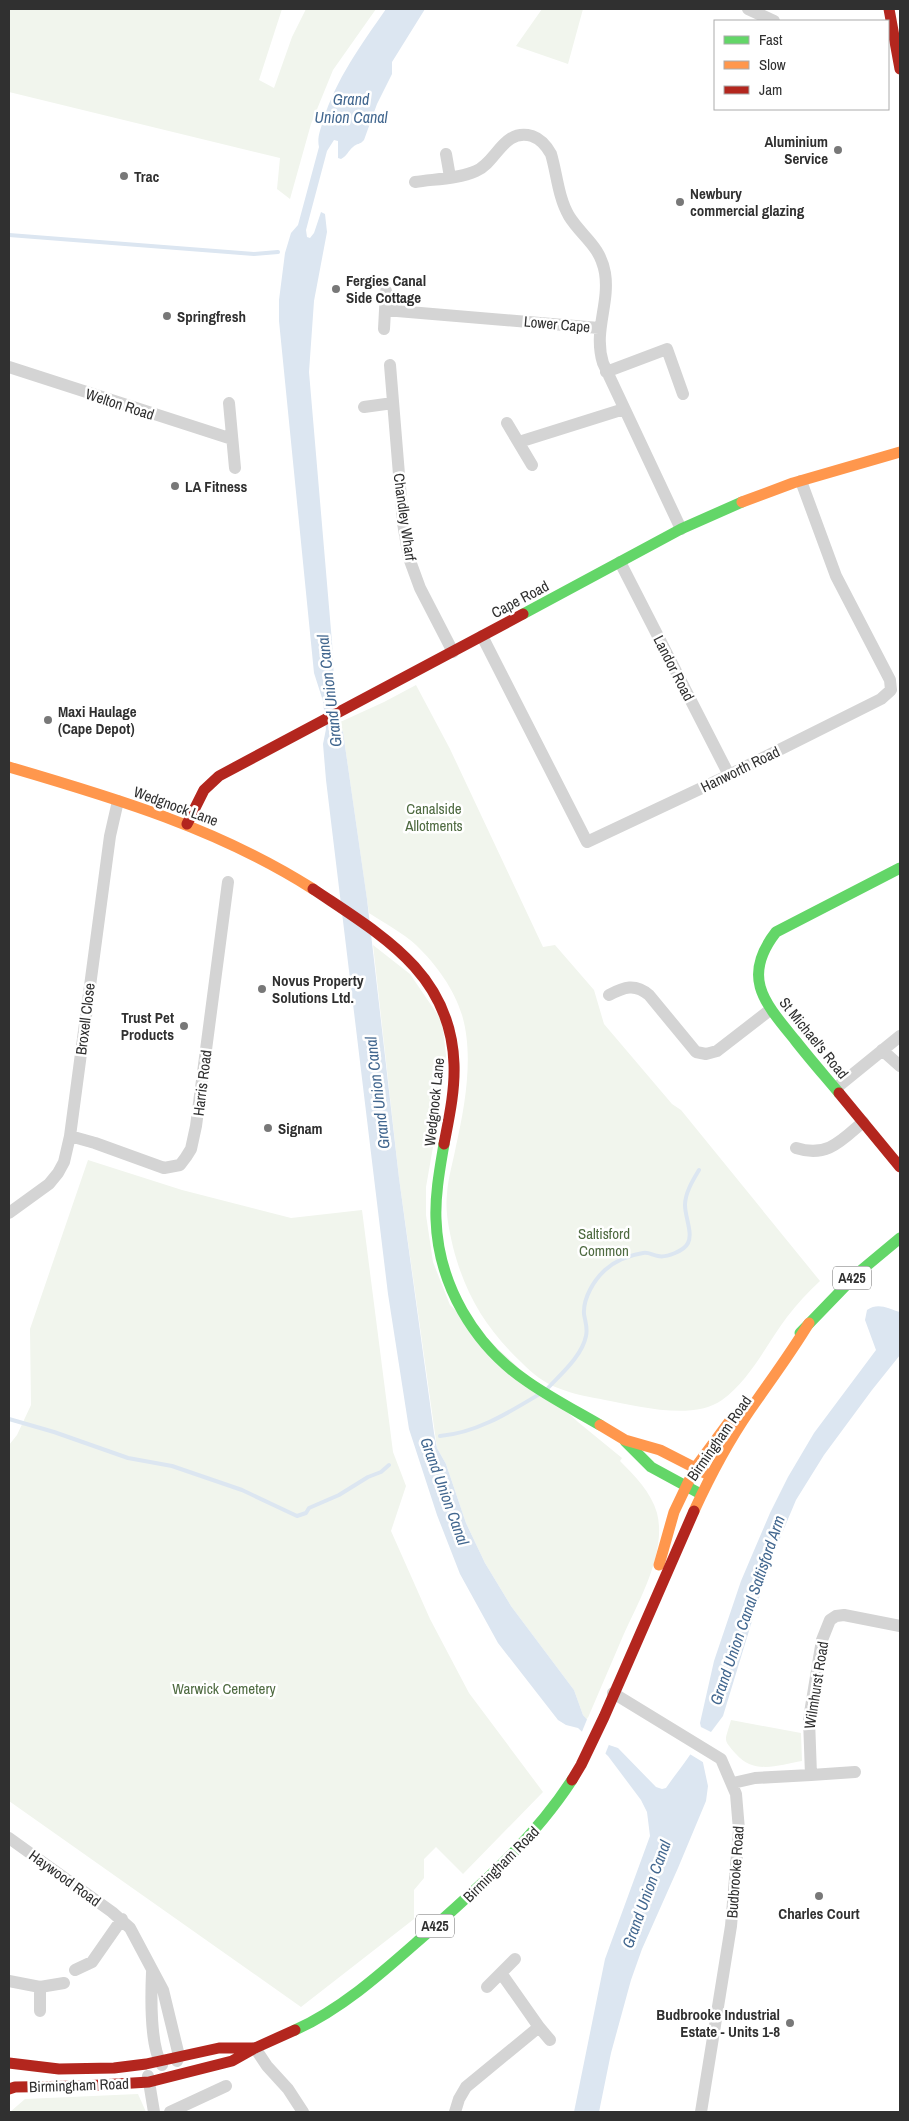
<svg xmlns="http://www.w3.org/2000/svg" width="909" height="2121" font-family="'Archivo Narrow',sans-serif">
	<rect width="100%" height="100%" fill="#fff"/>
	<path fill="#f1f5ed" d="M 9,9 L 282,9 L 259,80 L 274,88 L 292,37 L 306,9 L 376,9 L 333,70 L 311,124 L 290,199 L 277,189 L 280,158 L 9,92 Z
		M 542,9 L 583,9 L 568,64 L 516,46 Z
		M 416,685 L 450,749 L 543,947 L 555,945 L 594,990 L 604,1024 L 672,1104 L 681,1110 L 820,1281 C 808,1292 797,1304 787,1317 C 766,1345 750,1380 722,1400 C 693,1421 637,1406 605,1400 C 590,1397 572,1394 558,1388 C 544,1383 532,1373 522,1363 C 486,1329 465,1294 453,1247 C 449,1229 445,1212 447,1194 C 448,1178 453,1162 456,1146 C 465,1106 474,1055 462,1015 C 454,989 436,964 416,945 C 403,933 384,923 369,913 L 343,732 L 339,728 L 338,723 L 384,702 Z
		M 373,945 L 410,974 L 442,1021 L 446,1055 L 443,1090 L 426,1187 L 426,1215 L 433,1262 L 450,1305 L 578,1422 L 622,1458 L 620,1461 C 635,1476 651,1492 657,1513 C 667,1552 639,1601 623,1636 C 611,1664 599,1692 587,1720 L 583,1715 L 574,1690 L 511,1606 L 485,1563 L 466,1523 L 446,1464 L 437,1448 L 399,1178 Z
		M 88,1160 L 182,1190 L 291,1218 L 362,1210 L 393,1452 L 406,1486 L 391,1531 L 430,1619 L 469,1693 L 543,1792 L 463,1874 L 436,1847 L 424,1859 L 424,1878 L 414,1890 L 414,1919 L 301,2007 L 9,1801 L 9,1445 L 17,1435 L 31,1405 L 30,1329 Z
		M 731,1720 L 801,1733 L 802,1761 C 779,1765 754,1775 736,1754 C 722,1738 725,1742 731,1720 Z
		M 138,2094 L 146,2112 L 10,2112 L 25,2099 Z"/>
	<path fill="#dce6f1" d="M 386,9 L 425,9 L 392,62 L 392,74 L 377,104 L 364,140 C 360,145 357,143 353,147 C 348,151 347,156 341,159 L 338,158 L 338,141 L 334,140 L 327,151 L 306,230 L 307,237 L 310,238 L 314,233 L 321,212 L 325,214 L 327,232 L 314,301 L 309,372 L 332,642 L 335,699 L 339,728 L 343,732 L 367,899 L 399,1178 L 434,1433 L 437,1448 L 446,1464 L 466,1523 L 485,1563 L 511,1606 L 574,1690 L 583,1715 L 609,1745 L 618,1748 L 656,1787 L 662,1789 L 666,1788 C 676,1773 696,1750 701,1735 C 702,1731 701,1727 700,1723 L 714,1661 L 741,1581 L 770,1513 L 788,1477 L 814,1433 L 876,1350 L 865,1320 L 867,1310 C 879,1302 888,1309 900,1312 L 900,1355 L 872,1390 L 824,1455 L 796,1500 L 775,1550 L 763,1585 L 723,1716 L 711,1732 L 702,1758 L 708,1786 L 706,1801 L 678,1868 L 642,1949 L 631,1980 L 611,2053 L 599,2112 L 574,2112 L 605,1959 L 650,1836 L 647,1812 L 641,1800 L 608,1756 L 578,1728 L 566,1725 L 558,1720 L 498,1643 L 460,1574 L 437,1515 L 409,1429 L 388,1294 L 326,780 L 323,744 L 326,729 L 323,701 L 314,673 L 279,321 L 279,300 L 285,253 L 291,233 L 298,225 L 319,147 C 317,138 320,131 323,121 C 336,79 361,45 386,9 Z"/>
	<path fill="#fff" d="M 588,1717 L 610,1742 L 604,1757 L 581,1734 Z
		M 697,1725 L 713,1733 L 704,1758 L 706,1764 L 688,1753 L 699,1732 Z"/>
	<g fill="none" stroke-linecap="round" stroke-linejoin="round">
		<path stroke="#dce6f1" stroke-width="4" d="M 9,235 L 254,254 L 278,252
			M 548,1388 C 561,1374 582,1356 586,1336 C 588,1328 585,1321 584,1314 C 583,1298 594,1280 605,1270 C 615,1261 630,1255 643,1253 C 649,1252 652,1255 658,1256 C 666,1258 684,1251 688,1243 C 693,1233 685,1217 685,1205 C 685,1193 693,1180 699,1170
			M 9,1419 L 54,1432 L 128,1458 L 172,1466 L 242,1490 L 297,1516 L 306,1513 L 309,1508 L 339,1495 L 368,1477 L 381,1472 L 389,1465
			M 440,1436 C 476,1433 508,1413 538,1395"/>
		<path stroke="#d4d4d4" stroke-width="12" d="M 748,9 L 774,21
			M 446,154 L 450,177
			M 415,182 C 434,179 458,179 476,171 C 497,162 503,128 532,136 C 541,139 546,145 551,154 C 557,174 558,197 569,216 C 582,237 600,245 605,273 C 610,304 593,331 603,363 L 681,529
			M 385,310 L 599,328
			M 384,329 L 386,291
			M 390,365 L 403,523 L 409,558 L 420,588 L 453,652
			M 9,367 L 232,439
			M 606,372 L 667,349 L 683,394
			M 229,403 L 235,468
			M 364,407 L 393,403
			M 507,423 L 532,465
			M 519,442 L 624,409
			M 620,562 L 729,775
			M 482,636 L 587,842 L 723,778 L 881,699 L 891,690 L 890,680 L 836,576 L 801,481
			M 609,995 C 624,987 635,983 649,995 L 696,1052 L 706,1054 L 717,1051 L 770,1010
			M 882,1050 L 900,1066
			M 836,1088 L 900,1036
			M 70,1136 L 95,1143 L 164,1168 L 180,1165 L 186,1157 L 191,1149 L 196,1126 L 228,882
			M 796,1148 C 827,1158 841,1141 863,1122
			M 9,1213 L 49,1184 L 58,1173 L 64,1162 L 70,1136 L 110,836 L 118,801
			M 613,1693 L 721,1759 L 736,1794 L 739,1830 L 731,1926 L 701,2112
			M 811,1775 L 855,1772
			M 733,1783 L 755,1778 L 811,1775 L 809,1719 L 822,1640 L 830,1620 L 836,1616 L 844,1615 L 900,1626
			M 9,1838 L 112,1912 L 130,1928 L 163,1990 L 179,2056 L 177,2061
			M 75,1970 L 92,1962 L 122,1919
			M 152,1972 C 151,1995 150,2047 162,2065
			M 9,1981 L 40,1987 L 64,1983
			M 40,1987 L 40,2011
			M 487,1987 L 515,1959
			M 539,2027 L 550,2040
			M 255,2048 L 267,2066 L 288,2089 L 303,2112
			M 148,2076 L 154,2112
			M 170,2112 L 226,2086
			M 455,2112 L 459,2099 L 466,2087 L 539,2027 L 501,1973"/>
		<path stroke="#63d668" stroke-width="11" d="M 523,614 L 681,529 L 742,502
			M 839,1093 C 824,1075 809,1058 795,1040 C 764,1002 741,977 776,932 L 900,868
			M 444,1144 C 440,1168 435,1194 436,1219 C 438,1284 474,1346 528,1382 C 551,1398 576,1411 600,1425
			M 800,1333 L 858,1273 L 900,1238
			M 625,1441 L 651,1467 L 697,1492
			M 295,2030 C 344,2008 386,1969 426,1934 C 479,1887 533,1840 572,1780"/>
		<path stroke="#ff974d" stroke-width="11" d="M 742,502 L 793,483 L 900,452
			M 9,767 C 115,798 219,829 313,889
			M 600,1425 L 625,1440 L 660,1450 L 707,1474
			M 694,1511 C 710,1476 728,1442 750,1410 C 770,1381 791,1353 809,1323
			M 659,1565 L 674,1512 L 695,1468 L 729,1422"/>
		<path stroke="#b3261e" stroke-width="11" d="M 889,9 L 900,69
			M 187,824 L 204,790 L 219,776 L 523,614
			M 313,889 C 381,935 451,973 454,1064 C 455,1091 449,1118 444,1144
			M 839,1093 L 900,1167
			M 572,1780 L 581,1765 L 604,1717 L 694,1511
			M 9,2063 L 59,2069 L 114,2068 L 146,2064 L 219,2048 L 255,2048
			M 9,2089 L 15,2087 L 84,2086 L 149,2082 L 232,2061 L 255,2048 L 295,2030"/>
	</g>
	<g fill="#787878" stroke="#fff" stroke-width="2">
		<circle cx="838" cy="150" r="5"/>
		<circle cx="124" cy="176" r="5"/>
		<circle cx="680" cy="202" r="5"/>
		<circle cx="336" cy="289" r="5"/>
		<circle cx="167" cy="316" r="5"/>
		<circle cx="175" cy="486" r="5"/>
		<circle cx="48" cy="720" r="5"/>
		<circle cx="262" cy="989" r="5"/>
		<circle cx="184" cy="1026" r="5"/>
		<circle cx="268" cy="1128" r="5"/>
		<circle cx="819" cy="1896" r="5"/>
		<circle cx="790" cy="2023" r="5"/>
	</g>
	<g text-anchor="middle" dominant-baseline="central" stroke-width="5" stroke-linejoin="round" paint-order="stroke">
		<g fill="#fff" stroke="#6e6e6e" stroke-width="1">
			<rect x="833" y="1266.5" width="38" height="23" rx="4"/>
			<rect x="416" y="1914.5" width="38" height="23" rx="4"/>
		</g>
		<g font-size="14" font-weight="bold" fill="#303030">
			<text x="852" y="1278">A425</text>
			<text x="435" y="1926">A425</text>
		</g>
		<g font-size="15" font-weight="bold" fill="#303030" stroke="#fff" text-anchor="start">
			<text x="828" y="141" text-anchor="end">Aluminium<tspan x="828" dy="17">Service</tspan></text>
			<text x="134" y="176">Trac</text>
			<text x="690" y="193">Newbury<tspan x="690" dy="17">commercial glazing</tspan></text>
			<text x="346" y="280">Fergies Canal<tspan x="346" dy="17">Side Cottage</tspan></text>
			<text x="177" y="316">Springfresh</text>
			<text x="185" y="486">LA Fitness</text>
			<text x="58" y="711">Maxi Haulage<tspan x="58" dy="17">(Cape Depot)</tspan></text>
			<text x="272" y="980">Novus Property<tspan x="272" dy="17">Solutions Ltd.</tspan></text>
			<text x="174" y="1017" text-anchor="end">Trust Pet<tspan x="174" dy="17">Products</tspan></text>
			<text x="278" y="1128">Signam</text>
			<text x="819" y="1913" text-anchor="middle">Charles Court</text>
			<text x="780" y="2014" text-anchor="end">Budbrooke Industrial<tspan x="780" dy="17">Estate - Units 1-8</tspan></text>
		</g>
		<g font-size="15" fill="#303030" stroke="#fff">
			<text transform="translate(557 324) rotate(5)">Lower Cape</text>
			<text transform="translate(120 404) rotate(18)">Welton Road</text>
			<text transform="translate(405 517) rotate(82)">Chandley Wharf</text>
			<text transform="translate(520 599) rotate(-28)">Cape Road</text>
			<text transform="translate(674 668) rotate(63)">Landor Road</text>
			<text transform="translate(740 769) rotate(-26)">Hanworth Road</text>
			<text transform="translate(176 806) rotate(20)">Wedgnock Lane</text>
			<text transform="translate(85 1019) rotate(-83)">Broxell Close</text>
			<text transform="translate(814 1038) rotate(51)">St Michael's Road</text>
			<text transform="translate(202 1083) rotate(-83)">Harris Road</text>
			<text transform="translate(434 1102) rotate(-84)">Wedgnock Lane</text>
			<text transform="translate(719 1438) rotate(-55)">Birmingham Road</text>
			<text transform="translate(816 1685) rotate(-81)">Wilmhurst Road</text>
			<text transform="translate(501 1864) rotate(-45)">Birmingham Road</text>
			<text transform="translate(735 1872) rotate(-86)">Budbrooke Road</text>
			<text transform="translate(65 1878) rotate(36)">Haywood Road</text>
			<text transform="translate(79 2085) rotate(-2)">Birmingham Road</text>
		</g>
		<g font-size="15" fill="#4e6a40" stroke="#fff">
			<text x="434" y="808">Canalside<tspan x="434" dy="17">Allotments</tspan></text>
			<text x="604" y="1233">Saltisford<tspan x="604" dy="17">Common</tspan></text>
			<text x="224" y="1688">Warwick Cemetery</text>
		</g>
		<g font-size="16" font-style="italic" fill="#42678f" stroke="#fff">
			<text x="351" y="99">Grand<tspan x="351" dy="18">Union Canal</tspan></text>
			<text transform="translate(329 691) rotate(-97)">Grand Union Canal</text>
			<text transform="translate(377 1093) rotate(-97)">Grand Union Canal</text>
			<text transform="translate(445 1491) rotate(70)">Grand Union Canal</text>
			<text transform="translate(747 1610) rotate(-71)">Grand Union Canal Saltisford Arm</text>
			<text transform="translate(646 1894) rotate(-70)">Grand Union Canal</text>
		</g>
	</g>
	<rect width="909" height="2121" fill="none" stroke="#303030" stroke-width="20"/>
	<rect x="714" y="20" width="175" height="90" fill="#ffffff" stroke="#acacac"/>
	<rect x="724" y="36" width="25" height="8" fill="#63d668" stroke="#acacac"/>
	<text x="759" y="45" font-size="15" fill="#303030">Fast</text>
	<rect x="724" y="61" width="25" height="8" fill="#ff974d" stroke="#acacac"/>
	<text x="759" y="70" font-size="15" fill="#303030">Slow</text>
	<rect x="724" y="86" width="25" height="8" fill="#b3261e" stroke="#acacac"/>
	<text x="759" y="95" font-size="15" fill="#303030">Jam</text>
</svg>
